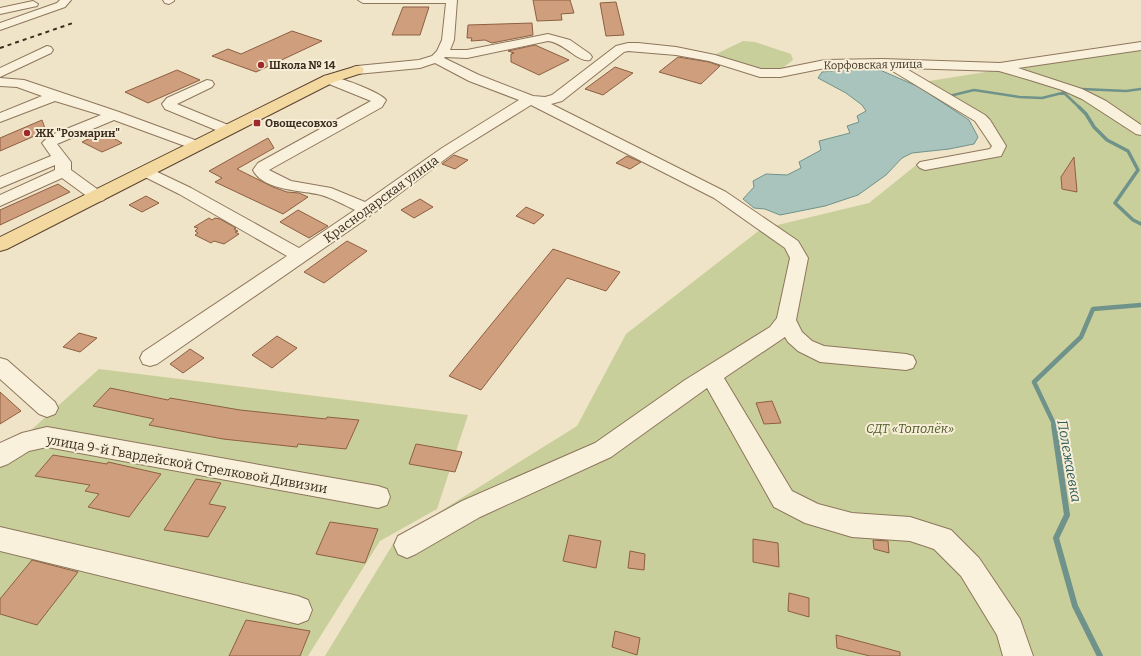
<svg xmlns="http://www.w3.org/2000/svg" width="1141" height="656" font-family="Bitter,serif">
	<rect width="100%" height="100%" fill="#f0e4c8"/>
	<path fill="#c9cf9b" d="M 743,41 L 755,42 L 791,54 L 793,60 L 781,69 L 760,70 L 719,58 L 716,54 Z
		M 1141,47 L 1141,656 L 325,656 L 396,539 L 577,426 L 626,334 L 761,229 L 869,203 L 920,162 L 991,149 L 977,120 L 917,83 Z
		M 99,369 L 468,415 L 437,509 L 380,541 L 308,656 L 0,656 L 0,458 Z"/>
	<path fill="#a9c4bc" stroke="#6f938a" d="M 862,68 L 880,70 L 919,87 L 969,120 L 978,137 L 974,144 L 949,149 L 912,153 L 902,158 L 886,175 L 858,195 L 825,206 L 780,215 L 765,209 L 754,208 L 743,199 L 754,187 L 753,181 L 766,174 L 787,175 L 801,168 L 799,162 L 821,150 L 819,141 L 850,133 L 847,126 L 859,122 L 857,116 L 866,111 L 862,105 L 846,93 L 818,78 L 822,72 Z"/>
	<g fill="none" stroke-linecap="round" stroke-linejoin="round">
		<path stroke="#6f938a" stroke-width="2.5" d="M 1082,89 L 1126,91 L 1141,89
			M 1063,92 L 1080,108
			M 945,97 L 974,90 L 1019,97 L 1042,98 L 1066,92"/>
		<path stroke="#6f938a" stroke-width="3.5" d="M 1079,107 L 1086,114 L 1094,127 L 1107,140 L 1128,151 L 1138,170 L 1115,203 L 1133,220 L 1141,224"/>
		<path stroke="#6f938a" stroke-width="4.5" d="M 1055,426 L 1034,382 L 1081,337 L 1093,309 L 1141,305"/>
		<path stroke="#6f938a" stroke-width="6" d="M 1054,425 L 1067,515 L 1056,538 L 1075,606 L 1100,656"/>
	</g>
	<path fill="#cf9f7d" stroke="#8d5f41" d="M 533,0 L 570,0 L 574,13 L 561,14 L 562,20 L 537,21 Z
		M 616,2 L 624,35 L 606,36 L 600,3 Z
		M 403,7 L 429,7 L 420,35 L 392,35 Z
		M 532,23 L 533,35 L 492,43 L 485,40 L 471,41 L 472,38 L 467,38 L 468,25 Z
		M 292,31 L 322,41 L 256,72 L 212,56 L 228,49 L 241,54 Z
		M 535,45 L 569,60 L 539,75 L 511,62 L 511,54 L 514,53 L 508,51 Z
		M 678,57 L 709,62 L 720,66 L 701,84 L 659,72 Z
		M 615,67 L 633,73 L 603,95 L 585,89 Z
		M 177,70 L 200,80 L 148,103 L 125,92 Z
		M 42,120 L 46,131 L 0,151 L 0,138 Z
		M 103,132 L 122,143 L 102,152 L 82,142 Z
		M 268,138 L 274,148 L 237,169 L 273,187 L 287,192 L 299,193 L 308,197 L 283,214 L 215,182 L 222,178 L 209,171 Z
		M 454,155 L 468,160 L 455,169 L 442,164 Z
		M 627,156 L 641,162 L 630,169 L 616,163 Z
		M 1074,157 L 1077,192 L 1062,189 L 1061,177 Z
		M 58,184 L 70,192 L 0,225 L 0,210 Z
		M 146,196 L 159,203 L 142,212 L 129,205 Z
		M 420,199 L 433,207 L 414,218 L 401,210 Z
		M 526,207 L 544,215 L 534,224 L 516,216 Z
		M 298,210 L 328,226 L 309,238 L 280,222 Z
		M 209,218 L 212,220 L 215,218 L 220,219 L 236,228 L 234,229 L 238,231 L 235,232 L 239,234 L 224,244 L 214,241 L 211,243 L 195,235 L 198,233 L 195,231 L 198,228 L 194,227 Z
		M 347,241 L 367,251 L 324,283 L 304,272 Z
		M 553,249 L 620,272 L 606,291 L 567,278 L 481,390 L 449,376 Z
		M 79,333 L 97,338 L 80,352 L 63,347 Z
		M 277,336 L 297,348 L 272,368 L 252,355 Z
		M 190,349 L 204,358 L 183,373 L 170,364 Z
		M 110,388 L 168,400 L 170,398 L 240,410 L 326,419 L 327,417 L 359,420 L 346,449 L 298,444 L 297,447 L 223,439 L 149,425 L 154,419 L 93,406 Z
		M 0,392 L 21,411 L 0,424 Z
		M 772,401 L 781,423 L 764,424 L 756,403 Z
		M 416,444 L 462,452 L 455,472 L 409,464 Z
		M 53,455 L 107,464 L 108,462 L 161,474 L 129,517 L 88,507 L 99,494 L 85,491 L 90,485 L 35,476 Z
		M 196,479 L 221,483 L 209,504 L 226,507 L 208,537 L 164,530 Z
		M 330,522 L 378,529 L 365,563 L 316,554 Z
		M 569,535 L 601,541 L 596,568 L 563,561 Z
		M 753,539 L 778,543 L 779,567 L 753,562 Z
		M 873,540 L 888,541 L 889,553 L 874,549 Z
		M 630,551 L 645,554 L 644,570 L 628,568 Z
		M 32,560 L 78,572 L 37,625 L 0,614 L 0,599 Z
		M 789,593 L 809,598 L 809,617 L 788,611 Z
		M 246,620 L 310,631 L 300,656 L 229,656 Z
		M 615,631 L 640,638 L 637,655 L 612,647 Z
		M 836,635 L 900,652 L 900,656 L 870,656 L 837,648 Z"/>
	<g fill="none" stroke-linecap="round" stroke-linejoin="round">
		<defs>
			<path id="minor" d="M 60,0 L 71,0 L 65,7 L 0,30 L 0,23 L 57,3 Z
				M 163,0 L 174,0 L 174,1 L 169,4 L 165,3 Z
				M 358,0 L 457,0 L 454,40 L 450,50 L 467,50 L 548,34 L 570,40 L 590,54 L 592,57 L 590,60 C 578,63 565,43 548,41 L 467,58 L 445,57 L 444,58 L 479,75 L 533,96 L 545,97 L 552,95 L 616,46 L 628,43 L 638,43 L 676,47 L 715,55 L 761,69 L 780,69 L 825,60 L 882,59 L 1000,63 L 1141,42 L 1141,50 L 1018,68 L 1082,89 L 1106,101 L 1141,125 L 1141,135 L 1136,134 L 1082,99 L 1062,90 L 1030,80 L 999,71 L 905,68 L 985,115 L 990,120 L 1006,146 L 1001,156 L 925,170 L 920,168 L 917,165 L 920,162 L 990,149 L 992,146 L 975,121 L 886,67 L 825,68 L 780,77 L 760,77 L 709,61 L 676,55 L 628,51 L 624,52 L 562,101 L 551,104 L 726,192 L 798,241 L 808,258 L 796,320 L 802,332 L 812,341 L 824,346 L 906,354 L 913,356 L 916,362 L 913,368 L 906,370 L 820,362 L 798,351 L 788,342 L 785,337 L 724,378 L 792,491 L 818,504 L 852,513 L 910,517 L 951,530 L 979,558 L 1020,619 L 1033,656 L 1003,656 L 997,635 L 961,576 L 934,549 L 910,541 L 852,537 L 805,523 L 774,507 L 707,388 L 611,457 L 480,517 L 416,554 L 407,558 L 398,554 L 394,545 L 398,536 L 462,501 L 595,443 L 685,380 L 770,327 L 777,318 L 790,258 L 785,248 L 714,198 L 531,105 L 452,154 L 363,221 L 157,364 L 150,366 L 143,364 L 140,358 L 143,352 L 287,256 L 179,194 L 141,175 L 138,172 L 141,169 L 146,167 L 151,169 L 191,188 L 299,248 L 355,210 C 344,205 332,198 321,195 C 301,190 263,191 253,170 L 258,163 L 371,101 L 324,82 L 323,79 L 324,76 C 333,74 380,92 386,100 L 382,107 L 269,170 L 291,181 L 331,188 L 365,202 L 442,148 L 519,100 L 469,81 L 435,63 L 420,68 L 357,74 L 353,73 L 351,70 L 353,67 L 357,66 L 419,60 L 432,56 L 437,51 L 442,40 L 446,3 L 363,3 Z
				M 33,1 L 38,4 L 37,6 L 0,14 L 0,8 Z
				M 47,46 L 51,47 L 53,50 L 51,53 L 0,77 L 0,68 Z
				M 0,78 L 24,80 L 119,112 L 203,143 L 205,146 L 203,149 L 198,150 L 193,149 L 114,120 L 57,144 L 71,162 L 71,170 L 104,194 L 106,197 L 104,200 L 98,202 L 92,200 L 62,178 L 0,206 L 0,195 L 55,170 L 55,165 L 0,188 L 0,177 L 51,156 L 42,143 L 49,136 L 101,115 L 55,101 L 0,122 L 0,113 L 42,96 L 17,87 L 0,86 Z
				M 207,80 L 212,81 L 214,84 L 212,87 L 177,104 L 233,127 L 235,130 L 233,133 L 228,134 L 223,133 L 165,109 L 162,104 L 167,98 Z
				M 0,358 L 7,360 L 55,402 L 58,408 L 55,414 L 47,417 L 39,414 L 0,379 Z
				M 47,427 L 378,486 L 387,489 L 390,497 L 387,505 L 378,508 L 47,447 L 29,451 L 8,464 L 0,467 L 0,443 L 22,433 Z
				M 0,527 L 298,596 L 308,600 L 312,610 L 308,620 L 298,624 L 0,551 Z"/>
			<path id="major" d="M 357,66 L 362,67 L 364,70 L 362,73 L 334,82 L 7,249 L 0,251 L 0,237 L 324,76 Z"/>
		</defs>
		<use href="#minor" stroke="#8d765c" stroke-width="2"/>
		<use href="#major" stroke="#5b4430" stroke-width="2"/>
		<use href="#minor" fill="#faf1dc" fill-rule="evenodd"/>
		<use href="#major" fill="#f3d9a0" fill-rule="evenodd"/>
		<path stroke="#3d2e20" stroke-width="2" stroke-dasharray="4 4" stroke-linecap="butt" d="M 0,48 L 73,23"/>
	</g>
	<g fill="#9e2a2b" stroke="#f7eed8" stroke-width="1.5">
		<circle cx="261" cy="65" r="4"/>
		<rect x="253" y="119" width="8" height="8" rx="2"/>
		<circle cx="27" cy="133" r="4"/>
	</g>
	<g text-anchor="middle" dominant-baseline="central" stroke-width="4" stroke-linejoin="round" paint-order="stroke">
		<g font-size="11" font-weight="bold" fill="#3d2e20" stroke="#f7eed8" text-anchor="start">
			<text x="269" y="65">Школа № 14</text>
			<text x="265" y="123">Овощесовхоз</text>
			<text x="35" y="133">ЖК "Розмарин"</text>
		</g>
		<g font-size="11" fill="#3d2e20" stroke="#f7eed8">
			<text transform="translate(873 65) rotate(-1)">Корфовская улица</text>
		</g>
		<g font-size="13" fill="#3d2e20" stroke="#f7eed8">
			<text transform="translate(381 199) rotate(-36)">Краснодарская улица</text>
			<text transform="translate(187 464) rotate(10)">улица 9-й Гвардейской Стрелковой Дивизии</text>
		</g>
		<g font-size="13" font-style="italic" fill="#4d5a26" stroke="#f7eed8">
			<text x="910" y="428">СДТ «Тополёк»</text>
		</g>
		<g font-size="14" font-style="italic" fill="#2f5d5a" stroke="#f7eed8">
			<text transform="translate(1069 461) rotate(80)">Полежаевка</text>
		</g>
	</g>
</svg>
